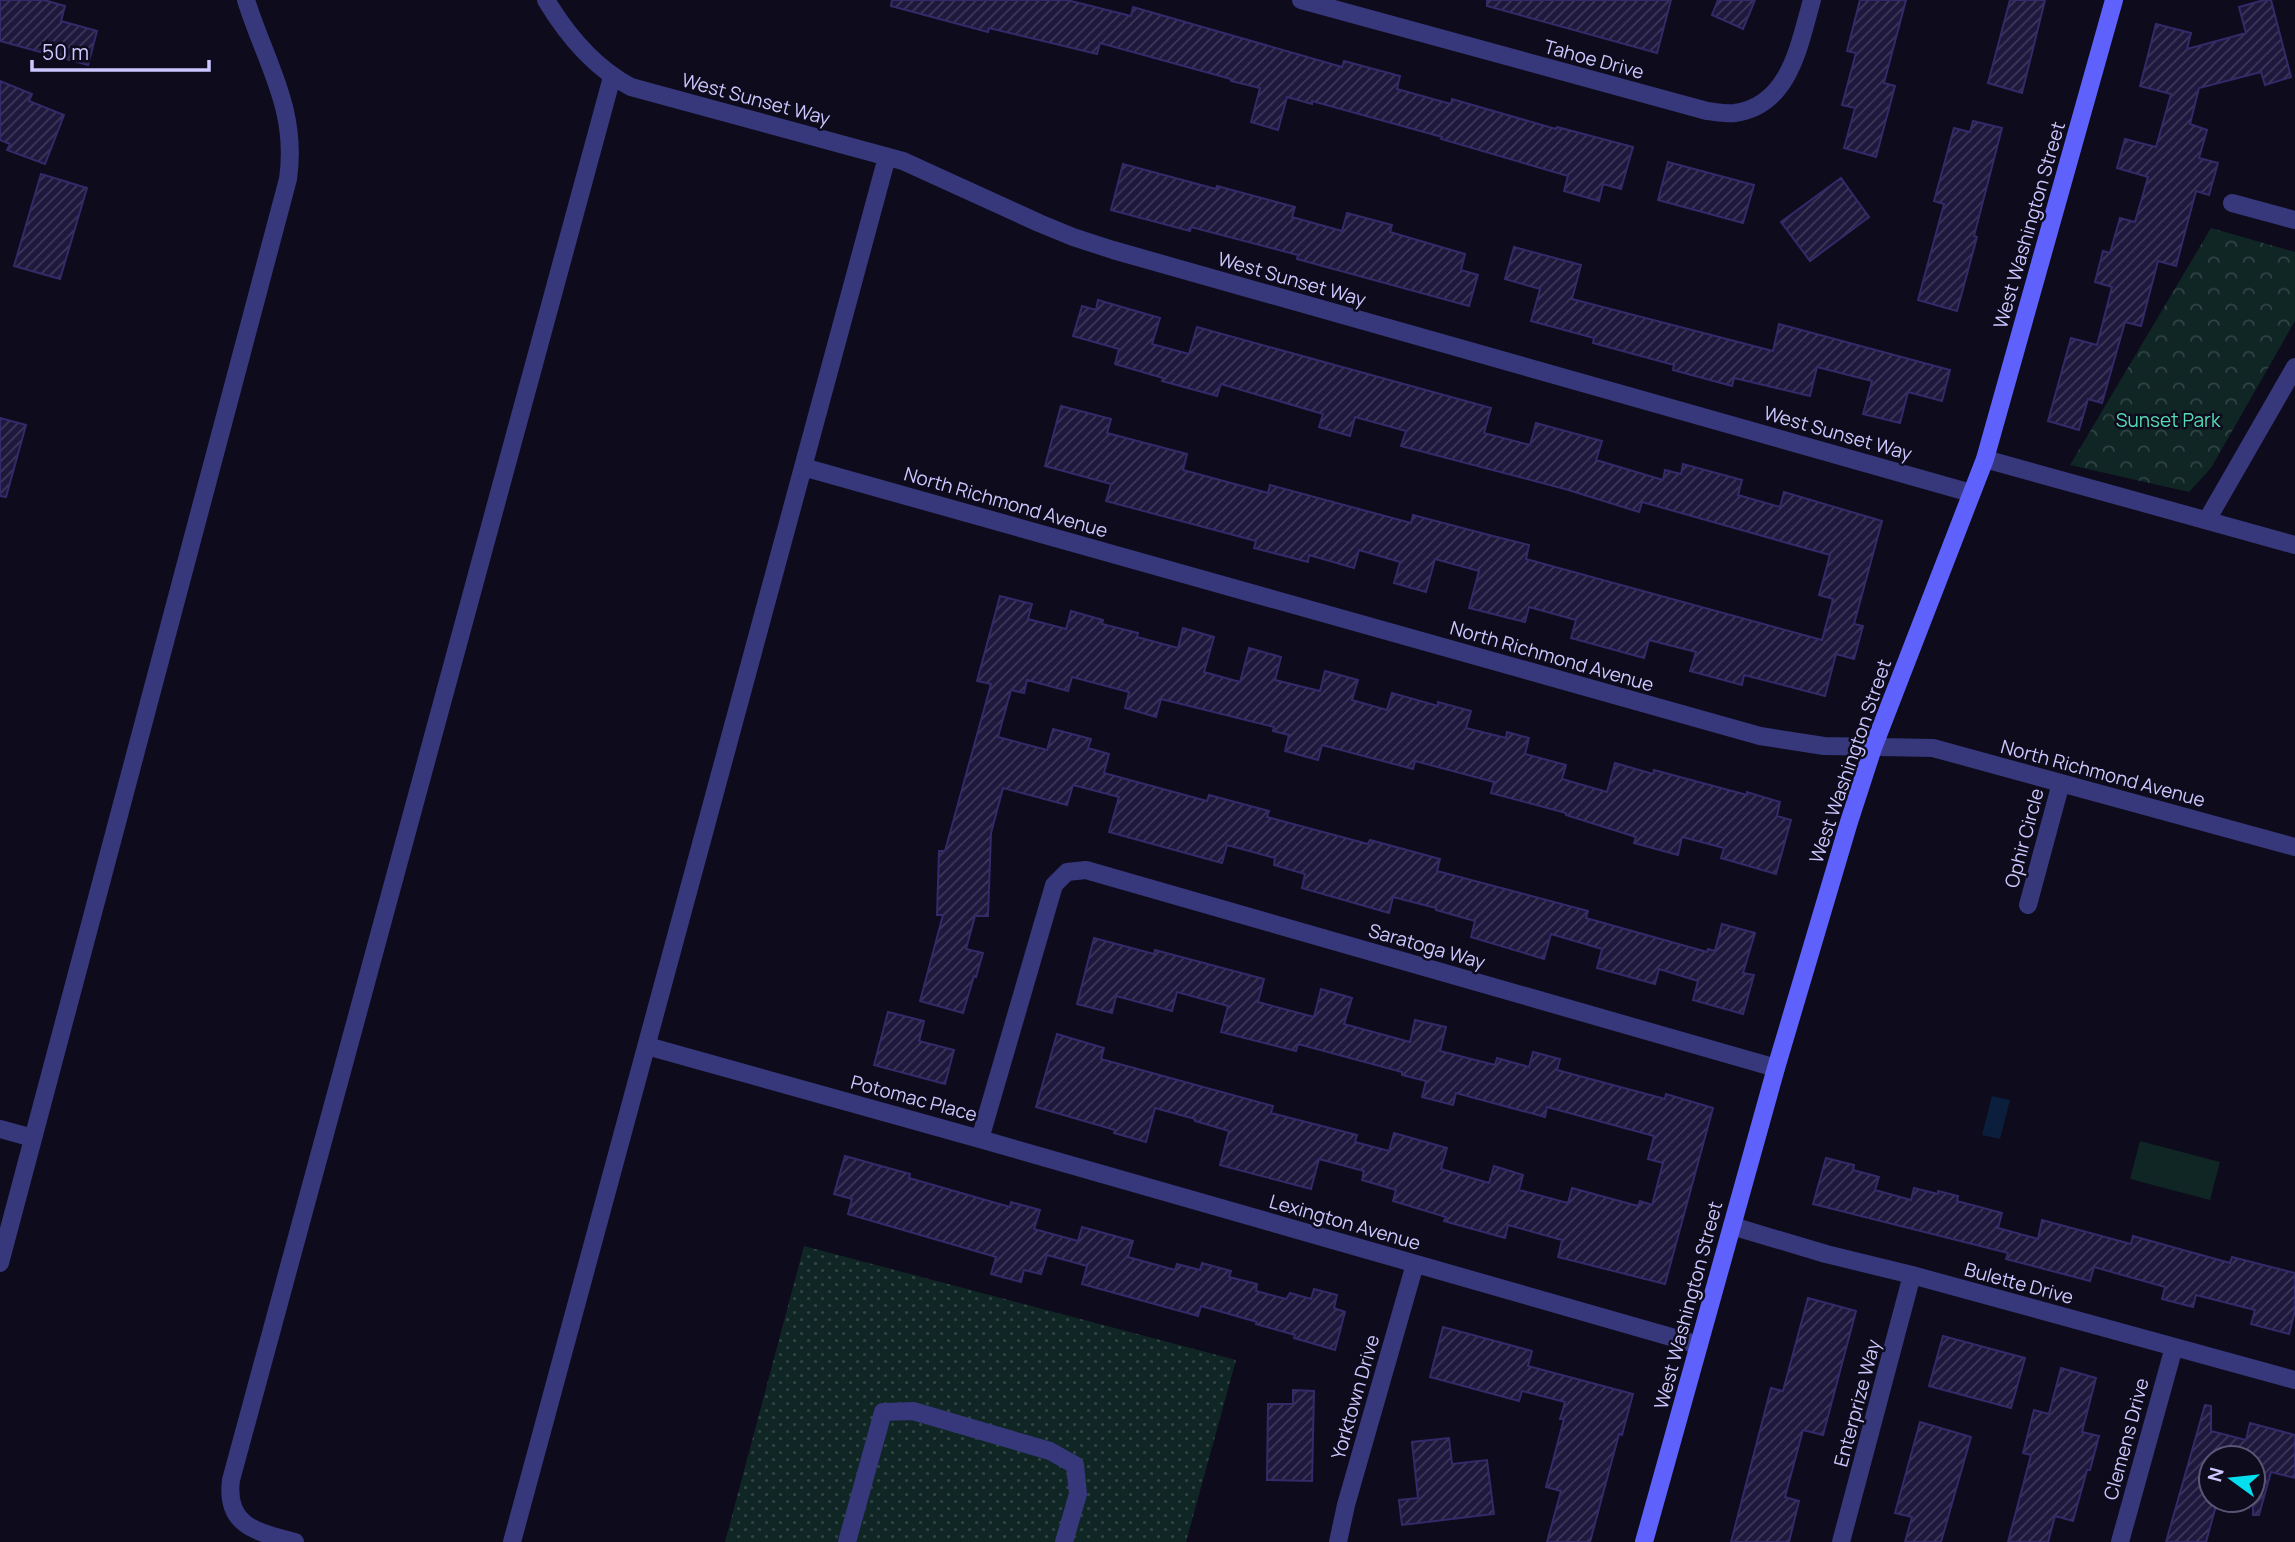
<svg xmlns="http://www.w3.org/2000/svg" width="2295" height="1542" font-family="Manrope,sans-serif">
	<defs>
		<pattern id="grass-dots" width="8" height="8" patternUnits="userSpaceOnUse" patternTransform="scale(1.75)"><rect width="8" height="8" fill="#0f2624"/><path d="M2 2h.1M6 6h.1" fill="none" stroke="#314445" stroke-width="1.8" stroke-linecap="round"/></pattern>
		<pattern id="forest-crowns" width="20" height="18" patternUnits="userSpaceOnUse" patternTransform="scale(1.75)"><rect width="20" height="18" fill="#0f2624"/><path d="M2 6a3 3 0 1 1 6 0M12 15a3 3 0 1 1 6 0" fill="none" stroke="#314445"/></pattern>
		<pattern id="building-hatch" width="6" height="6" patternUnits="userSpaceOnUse" patternTransform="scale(1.75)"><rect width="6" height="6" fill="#1e183d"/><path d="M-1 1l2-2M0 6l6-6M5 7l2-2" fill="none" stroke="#3e385a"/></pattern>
	</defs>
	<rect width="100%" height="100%" fill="#0e0b1c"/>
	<path fill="url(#grass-dots)" d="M 804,1246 L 1236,1360 L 1186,1542 L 725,1542 Z"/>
	<path fill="url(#forest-crowns)" d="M 2211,228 L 2295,252 L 2295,321 L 2211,468 L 2189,492 L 2070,465 Z"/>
	<path fill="#0f2624" d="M 2140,1141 L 2220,1162 L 2210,1200 L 2130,1179 Z"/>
	<path fill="#0b1e3c" d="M 1992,1096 L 2010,1100 L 2000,1139 L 1982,1135 Z"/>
	<path fill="url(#building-hatch)" stroke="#342a69" stroke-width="2" d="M 0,0 L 44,0 L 65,6 L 61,21 L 97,31 L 88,65 L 0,41 Z
		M 892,0 L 1067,0 L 1131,16 L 1133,7 L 1342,67 L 1344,61 L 1400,76 L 1397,89 L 1451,104 L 1452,99 L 1556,129 L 1557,127 L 1633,147 L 1621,189 L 1603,184 L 1599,201 L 1564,191 L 1568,176 L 1441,139 L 1442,137 L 1312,101 L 1312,104 L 1287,97 L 1278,130 L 1251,122 L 1260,88 L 1231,81 L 1231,79 L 1100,43 L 1097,54 L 989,28 L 988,32 L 891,6 Z
		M 1487,0 L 1671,0 L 1657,53 L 1487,6 Z
		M 1718,0 L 1755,0 L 1743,29 L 1712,15 Z
		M 1860,0 L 1906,0 L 1884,83 L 1895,86 L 1876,157 L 1844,148 L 1855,108 L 1842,105 L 1856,53 L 1847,51 Z
		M 2010,0 L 2045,0 L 2022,93 L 1988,83 Z
		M 2264,0 L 2271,0 L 2291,77 L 2265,85 L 2261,72 L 2199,88 L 2190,124 L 2207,130 L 2199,158 L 2218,163 L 2209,195 L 2196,191 L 2176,266 L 2158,261 L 2141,326 L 2125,322 L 2102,403 L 2088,399 L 2079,430 L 2048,421 L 2071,338 L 2097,345 L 2112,287 L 2095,282 L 2103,251 L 2110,253 L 2120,218 L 2135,222 L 2148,177 L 2117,168 L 2125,139 L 2156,147 L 2171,94 L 2140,86 L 2156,24 L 2191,33 L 2187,49 L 2246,33 L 2239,7 Z
		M 0,81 L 32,94 L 29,101 L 64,115 L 45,164 L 7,150 L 10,144 L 0,140 Z
		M 1973,121 L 2002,128 L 1974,236 L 1977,237 L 1957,311 L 1918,300 L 1944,204 L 1934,201 L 1954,128 L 1970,132 Z
		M 1668,162 L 1754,185 L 1743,223 L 1658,200 Z
		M 1123,164 L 1216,189 L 1217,186 L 1295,207 L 1292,217 L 1342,231 L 1347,213 L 1392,225 L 1390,232 L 1465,254 L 1461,270 L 1478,275 L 1469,306 L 1297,259 L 1298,255 L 1191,227 L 1190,231 L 1111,210 Z
		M 41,174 L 87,188 L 60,279 L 14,266 Z
		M 1841,178 L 1869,217 L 1810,261 L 1781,222 Z
		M 1514,247 L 1581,265 L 1572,299 L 1773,351 L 1779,324 L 1950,370 L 1942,401 L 1908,392 L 1900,423 L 1863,414 L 1872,381 L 1817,367 L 1810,396 L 1734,378 L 1732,386 L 1673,370 L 1674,365 L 1593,343 L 1594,338 L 1531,321 L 1540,289 L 1505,279 Z
		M 1098,300 L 1160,318 L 1152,344 L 1189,354 L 1197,327 L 1491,408 L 1484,433 L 1530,445 L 1536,423 L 1602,441 L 1596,460 L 1663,480 L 1665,470 L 1681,474 L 1683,464 L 1742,480 L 1738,495 L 1780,507 L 1784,492 L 1882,521 L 1854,624 L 1863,626 L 1854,659 L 1836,654 L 1825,696 L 1744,675 L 1742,685 L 1690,671 L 1696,652 L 1649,640 L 1644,658 L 1571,638 L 1576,620 L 1529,607 L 1525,622 L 1469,608 L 1479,571 L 1435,559 L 1426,592 L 1394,583 L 1400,562 L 1359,550 L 1354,568 L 1309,555 L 1308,562 L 1254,548 L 1256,541 L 1106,501 L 1111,484 L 1045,466 L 1061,406 L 1111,419 L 1107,433 L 1187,454 L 1183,470 L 1268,493 L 1270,485 L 1411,523 L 1413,515 L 1489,535 L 1529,545 L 1526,559 L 1822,640 L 1833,599 L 1819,595 L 1830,555 L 1642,502 L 1639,512 L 1565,489 L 1401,446 L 1406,431 L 1355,417 L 1350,436 L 1319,427 L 1323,414 L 1221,384 L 1217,396 L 1162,381 L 1163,378 L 1115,364 L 1119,349 L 1073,336 L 1082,306 L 1096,310 Z
		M 0,418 L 26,425 L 6,497 L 0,496 Z
		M 1000,596 L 1032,604 L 1028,619 L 1066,629 L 1071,611 L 1103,620 L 1102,624 L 1138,633 L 1137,637 L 1178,648 L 1183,628 L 1214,637 L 1204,672 L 1240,682 L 1249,648 L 1281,657 L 1275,680 L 1320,691 L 1325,671 L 1358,680 L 1352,700 L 1387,710 L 1392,693 L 1438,706 L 1438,702 L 1471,711 L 1466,728 L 1506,738 L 1507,732 L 1529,738 L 1525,754 L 1566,765 L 1562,779 L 1607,792 L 1615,763 L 1653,774 L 1654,770 L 1747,795 L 1747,792 L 1780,802 L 1777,816 L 1791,820 L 1776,874 L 1721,858 L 1724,848 L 1682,837 L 1678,855 L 1634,843 L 1636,837 L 1566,815 L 1566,813 L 1491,793 L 1494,782 L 1415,761 L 1413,769 L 1322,745 L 1318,760 L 1285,751 L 1289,735 L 1273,731 L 1274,727 L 1161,699 L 1156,717 L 1125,708 L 1129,692 L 1072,677 L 1068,691 L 1027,680 L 1024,693 L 1011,690 L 998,737 L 1047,750 L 1053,729 L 1091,739 L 1088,748 L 1109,754 L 1104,773 L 1207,801 L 1209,795 L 1269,811 L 1267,817 L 1368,844 L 1370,840 L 1440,859 L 1437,871 L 1588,911 L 1586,918 L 1707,952 L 1708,949 L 1715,951 L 1722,924 L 1755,933 L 1743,973 L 1754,975 L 1743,1014 L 1693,1000 L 1698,981 L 1659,969 L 1655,984 L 1597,968 L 1602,949 L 1551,934 L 1544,959 L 1471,937 L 1475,921 L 1436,910 L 1436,908 L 1393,897 L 1389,913 L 1302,888 L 1305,874 L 1274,865 L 1275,858 L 1227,845 L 1222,863 L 1109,832 L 1119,797 L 1073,785 L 1067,805 L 1003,788 L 991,833 L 988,916 L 975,916 L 966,949 L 983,953 L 976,977 L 974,976 L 963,1013 L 920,1001 L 943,915 L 937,915 L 939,851 L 945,851 L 991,684 L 977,681 Z
		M 1094,938 L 1154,954 L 1155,950 L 1264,979 L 1258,1002 L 1314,1017 L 1321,989 L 1352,998 L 1344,1024 L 1410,1042 L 1415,1020 L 1446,1027 L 1440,1051 L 1495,1065 L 1497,1058 L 1529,1067 L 1533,1052 L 1560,1059 L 1557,1070 L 1665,1099 L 1666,1094 L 1713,1108 L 1665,1284 L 1558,1257 L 1562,1240 L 1508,1225 L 1505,1238 L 1444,1221 L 1446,1217 L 1393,1201 L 1396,1190 L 1362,1180 L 1364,1171 L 1319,1159 L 1311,1189 L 1220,1165 L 1229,1131 L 1195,1121 L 1195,1119 L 1155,1108 L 1146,1142 L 1114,1133 L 1115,1130 L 1036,1107 L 1057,1034 L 1104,1048 L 1101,1059 L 1273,1106 L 1271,1113 L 1357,1135 L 1355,1142 L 1389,1151 L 1394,1133 L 1447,1148 L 1441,1169 L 1489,1183 L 1494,1166 L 1523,1175 L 1519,1190 L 1568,1203 L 1572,1188 L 1638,1206 L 1640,1201 L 1652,1205 L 1663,1163 L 1648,1159 L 1654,1136 L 1547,1107 L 1545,1117 L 1456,1093 L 1453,1105 L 1422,1097 L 1426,1081 L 1402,1075 L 1402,1072 L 1298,1044 L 1296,1051 L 1221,1032 L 1228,1006 L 1177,992 L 1172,1011 L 1116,996 L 1112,1013 L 1077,1004 Z
		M 888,1012 L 924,1021 L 919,1041 L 954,1050 L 945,1084 L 874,1065 Z
		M 845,1156 L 910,1174 L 909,1178 L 1010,1207 L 1011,1202 L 1040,1210 L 1034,1229 L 1078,1241 L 1082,1227 L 1133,1241 L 1128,1257 L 1175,1270 L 1177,1264 L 1200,1270 L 1202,1263 L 1231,1271 L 1229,1277 L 1257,1284 L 1256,1291 L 1286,1299 L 1290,1293 L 1311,1299 L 1314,1289 L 1337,1295 L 1334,1308 L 1345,1312 L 1335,1350 L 1294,1338 L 1295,1335 L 1256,1324 L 1257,1322 L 1201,1306 L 1198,1316 L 1082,1284 L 1087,1266 L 1047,1255 L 1041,1274 L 1024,1270 L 1021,1282 L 991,1274 L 996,1257 L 848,1214 L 852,1199 L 834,1194 Z
		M 1826,1158 L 1854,1165 L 1853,1170 L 1879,1177 L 1875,1190 L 1911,1200 L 1914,1188 L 1938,1194 L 1938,1191 L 1958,1196 L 1957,1201 L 2002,1213 L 1998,1228 L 2038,1239 L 2042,1220 L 2131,1244 L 2133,1236 L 2230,1263 L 2232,1257 L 2295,1273 L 2295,1311 L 2289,1334 L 2251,1324 L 2255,1310 L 2196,1295 L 2193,1307 L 2162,1299 L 2165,1287 L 2094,1267 L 2090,1281 L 2006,1259 L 2008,1253 L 1813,1204 Z
		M 1808,1298 L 1856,1311 L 1823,1435 L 1803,1430 L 1785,1497 L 1799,1501 L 1789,1542 L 1731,1542 L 1771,1388 L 1783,1391 Z
		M 1443,1327 L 1532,1351 L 1528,1366 L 1633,1394 L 1622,1435 L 1619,1434 L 1590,1542 L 1547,1542 L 1561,1491 L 1546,1487 L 1564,1419 L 1560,1419 L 1565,1402 L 1522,1391 L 1519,1401 L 1430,1377 Z
		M 1943,1336 L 2025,1358 L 2011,1408 L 1929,1386 Z
		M 2061,1368 L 2096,1378 L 2082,1432 L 2099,1436 L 2090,1470 L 2087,1470 L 2073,1521 L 2055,1516 L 2048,1542 L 2008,1542 L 2031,1455 L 2023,1453 L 2034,1410 L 2049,1414 Z
		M 1293,1390 L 1314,1391 L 1312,1481 L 1267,1480 L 1268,1404 L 1293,1404 Z
		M 2205,1405 L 2211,1406 L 2211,1431 L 2246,1440 L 2250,1423 L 2295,1435 L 2295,1478 L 2271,1472 L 2259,1515 L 2253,1515 L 2253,1458 L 2211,1458 L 2211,1501 L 2217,1502 L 2206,1542 L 2166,1542 Z
		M 1920,1422 L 1971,1437 L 1941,1542 L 1905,1542 L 1912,1517 L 1895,1513 Z
		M 1449,1438 L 1452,1464 L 1487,1460 L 1494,1514 L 1402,1525 L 1399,1500 L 1418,1498 L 1412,1442 Z"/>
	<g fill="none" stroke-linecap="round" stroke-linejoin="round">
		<path stroke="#37377b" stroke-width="18" d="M 546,0 C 567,35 595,68 631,87 L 903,161 L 1039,223 L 1073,237 L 1113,250 L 1971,493
			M 1301,0 L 1707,111 C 1716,112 1726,114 1735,113 C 1790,105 1799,45 1812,0
			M 2232,203 L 2295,220
			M 1985,459 L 2295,545
			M 803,467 L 1760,736 L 1824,746 L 1933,748 L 2295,847
			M 2207,520 L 2295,367
			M 2028,905 L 2061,783
			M 647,1046 L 980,1139 L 1699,1345
			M 0,1129 L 33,1138
			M 980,1139 L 1054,885 L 1067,872 L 1086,870 L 1776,1068
			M 1732,1226 L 1826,1254 L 1912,1275 L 2295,1380
			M 0,1263 L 288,179 C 298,109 266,64 246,0
			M 295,1542 C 258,1532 225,1527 231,1480 L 612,77
			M 512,1542 L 887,157
			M 847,1542 L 883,1412 L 913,1411 L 1050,1451 L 1075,1465 L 1078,1494 L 1064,1542
			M 1338,1542 L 1346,1505 L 1415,1264
			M 1841,1542 L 1912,1275
			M 2120,1542 L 2174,1347"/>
		<path stroke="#5f61fd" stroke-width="18" d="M 1644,1542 L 1776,1068 L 1849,822 L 1873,748 L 1985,459 L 2114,0"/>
	</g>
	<g text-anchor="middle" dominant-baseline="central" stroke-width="5" stroke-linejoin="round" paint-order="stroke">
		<g font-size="19" fill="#ccc7fe" stroke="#0e0b1c">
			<text transform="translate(1594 59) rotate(15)">Tahoe Drive</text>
			<text transform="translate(756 99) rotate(15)">West Sunset Way</text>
			<text transform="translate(2029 225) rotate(-74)">West Washington Street</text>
			<text transform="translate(1292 279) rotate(16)">West Sunset Way</text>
			<text transform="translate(1838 433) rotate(16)">West Sunset Way</text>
			<text transform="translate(1006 502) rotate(16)">North Richmond Avenue</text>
			<text transform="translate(1552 656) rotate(16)">North Richmond Avenue</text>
			<text transform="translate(1850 761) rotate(-71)">West Washington Street</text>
			<text transform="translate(2103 773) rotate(15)">North Richmond Avenue</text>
			<text transform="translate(2024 838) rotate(-75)">Ophir Circle</text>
			<text transform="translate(1427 946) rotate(16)">Saratoga Way</text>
			<text transform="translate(914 1098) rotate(15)">Potomac Place</text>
			<text transform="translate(1345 1222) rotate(16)">Lexington Avenue</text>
			<text transform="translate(2019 1283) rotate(15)">Bulette Drive</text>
			<text transform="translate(1688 1305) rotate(-75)">West Washington Street</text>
			<text transform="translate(1355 1397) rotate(-74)">Yorktown Drive</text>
			<text transform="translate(1857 1403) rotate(-75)">Enterprize Way</text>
			<text transform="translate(2126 1439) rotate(-75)">Clemens Drive</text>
		</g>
		<g font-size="19" fill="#55dcb6" stroke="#0e0b1c">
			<text x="2168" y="420">Sunset Park</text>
		</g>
	</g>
	<g transform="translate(2232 1479) rotate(285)"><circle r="33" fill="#0e0b1c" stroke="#5a5676" stroke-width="2"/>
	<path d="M0-5L12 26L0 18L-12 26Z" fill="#03dfef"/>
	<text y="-10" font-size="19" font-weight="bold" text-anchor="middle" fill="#ccc7fe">N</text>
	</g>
	<path d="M32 60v10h177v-10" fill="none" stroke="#ccc7fe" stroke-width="3.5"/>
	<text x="42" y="60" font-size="21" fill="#ccc7fe" stroke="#0e0b1c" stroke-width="5" paint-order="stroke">50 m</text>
</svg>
